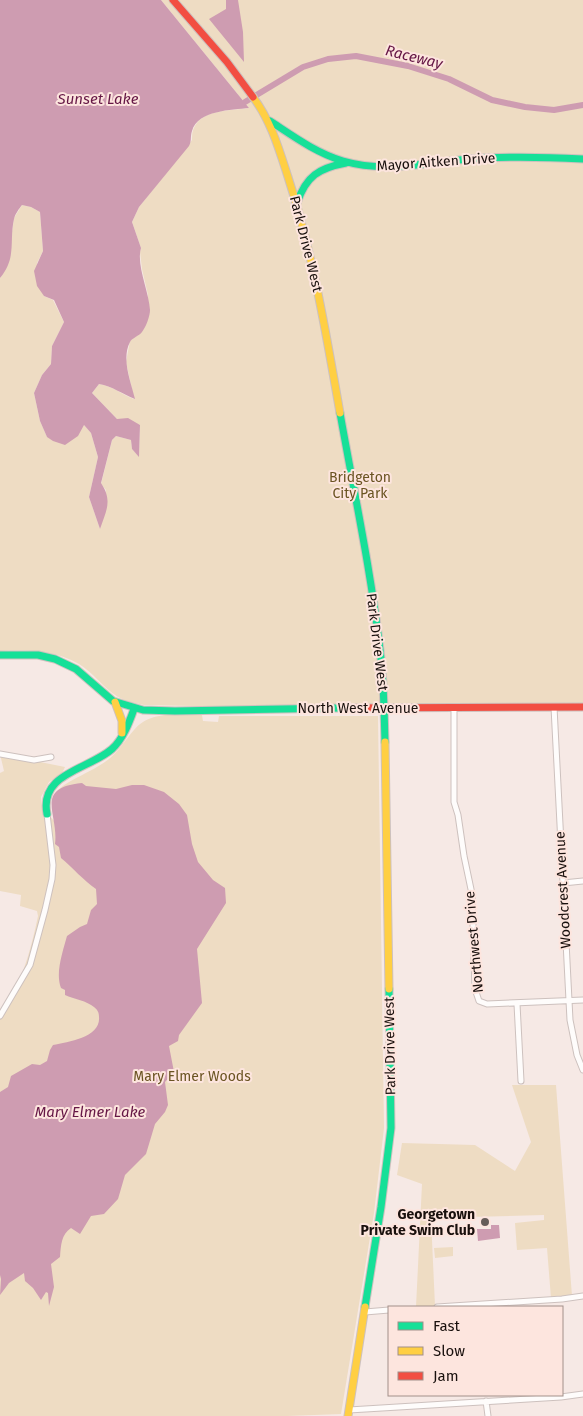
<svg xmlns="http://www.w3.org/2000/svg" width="583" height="1416" font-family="'Fira Sans',sans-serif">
	<rect width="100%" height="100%" fill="#f6e9e5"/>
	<path fill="#eedcc3" d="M 161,0 L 583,0 L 583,707 L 289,708 L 144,705 C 135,703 126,701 118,697 C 103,688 94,673 79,664 C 55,650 27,650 0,651 L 0,278 L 7,266 L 14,218 L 22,205 L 31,207 L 40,212 L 43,251 L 37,263 L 44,296 L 53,300 L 64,322 L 52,346 L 51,364 L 42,375 L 34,393 L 40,421 L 47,437 L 84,425 L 91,433 L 98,457 L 89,497 L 100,529 L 106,490 L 101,484 L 112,440 L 116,436 L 131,440 L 132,449 L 139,456 L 140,425 L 117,419 L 92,393 L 99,384 C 113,386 122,395 134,399 L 126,362 L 130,341 L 142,331 L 148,295 L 142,269 L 140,252 L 141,248 L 132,222 L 139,207 L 192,140 C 191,109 227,111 249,108 Z
		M 202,715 L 203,721 L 218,722 L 219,716 L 378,716 L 384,1128 L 374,1213 L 341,1414 L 287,1416 L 0,1416 L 0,1017 C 21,985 30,954 38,916 L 37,911 L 20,906 L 21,895 L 0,891 L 0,773 L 4,771 L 0,754 L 65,767 L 62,773 L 49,782 L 41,797 L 42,807 L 55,822 L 55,795 L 59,789 C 74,777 94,771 109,759 C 119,751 125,740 134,730 C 150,710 179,715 202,715 Z
		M 512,1085 L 556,1085 L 572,1296 L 551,1298 L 547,1248 L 517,1250 L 515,1223 L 544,1220 L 544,1215 L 431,1218 L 435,1306 L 416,1307 L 422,1184 L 397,1175 L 402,1143 L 475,1145 L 515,1171 L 531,1142 Z
		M 453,1247 L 453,1256 L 435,1258 L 434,1248 Z"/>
	<path fill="#ce9cb1" d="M 0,0 L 161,0 L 249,108 C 232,110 198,110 192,131 C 190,137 192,140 189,146 L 139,207 L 132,222 L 141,248 C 136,265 149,292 150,310 C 150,316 146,327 142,332 C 139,336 132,338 130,342 C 121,359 131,382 135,399 C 122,394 112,386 99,384 L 92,393 L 117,419 L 128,418 L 140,425 L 139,457 L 132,449 L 131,440 L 116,436 L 112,440 L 101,483 C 113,501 106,511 100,529 L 89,497 L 98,457 L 91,433 L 84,425 L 78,436 L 65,445 L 53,441 L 47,437 L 40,421 L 34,393 L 42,375 L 51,364 L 52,346 L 64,322 L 54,300 L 44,296 L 37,286 L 34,271 L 43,251 L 40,212 L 31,207 L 22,205 C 19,209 15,214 14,219 C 9,241 17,258 0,278 Z
		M 226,0 L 238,0 L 243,32 L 244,62 L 209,19 L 226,9 Z
		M 82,783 L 86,786 L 116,789 L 132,785 L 144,785 L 164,792 L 179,804 L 187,815 L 192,844 L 198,862 L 213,880 L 225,888 L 226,903 L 197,949 L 202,1003 L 179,1035 L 178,1041 L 169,1046 L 174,1072 L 165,1082 L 168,1105 L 165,1112 L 155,1124 L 146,1154 L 125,1175 L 118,1199 L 104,1214 L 91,1216 L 80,1234 L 71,1228 C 61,1235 61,1245 60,1257 L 51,1264 L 54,1287 L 49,1306 L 48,1293 L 46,1292 L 41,1300 L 33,1288 L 25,1281 L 24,1273 L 9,1283 L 0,1295 L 1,1279 L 0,1275 L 0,1092 L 8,1087 L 11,1076 L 32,1064 L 40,1065 L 47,1061 L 50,1050 L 53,1045 C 69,1042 101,1037 99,1017 C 99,1013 98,1010 94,1007 C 87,1001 74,999 65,995 L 65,990 L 61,988 C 55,973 63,951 67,936 L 80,927 L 87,924 L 91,910 L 97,904 L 96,889 C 83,880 73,868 61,858 L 59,847 L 55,844 C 59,814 33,788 82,783 Z
		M 491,1225 L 499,1225 L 500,1238 L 478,1241 L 477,1229 L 491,1229 Z"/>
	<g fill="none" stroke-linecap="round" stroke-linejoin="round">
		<path stroke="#ce9cb1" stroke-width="6" d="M 245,102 L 303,67 L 328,59 L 356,56 L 408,66 L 449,79 L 492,100 L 525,107 L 554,110 L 583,105"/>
		<defs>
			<path id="street" d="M 554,707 L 570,1020 L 577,1055 L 583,1070
				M 454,708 L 454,802 L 458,815 L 464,856 L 472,894 L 475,989 L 479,1001 L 487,1004 L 583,1000
				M 0,754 L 34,760 L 51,757
				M 563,883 L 583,881
				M 517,1004 L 521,1081
				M 0,1016 L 30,965 L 45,910 L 52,879 L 53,865 L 47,814
				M 437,1307 L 562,1299 L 583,1296
				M 365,1312 L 389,1310
				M 486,1401 L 488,1416
				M 349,1410 L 561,1397 L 583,1394"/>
			<path id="fast" d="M 270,121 C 293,136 316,153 343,161 C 384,173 427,163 468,159 C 507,156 545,157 583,159
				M 297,203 C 306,176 319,168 346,163
				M 340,413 C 354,492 371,571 380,650 C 384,681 384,711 385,742
				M 0,655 L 38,655 L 55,659 L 76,669 L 113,701 L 143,710 L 175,711 L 341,708
				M 47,814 C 39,773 88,770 112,749 C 123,739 129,723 134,709
				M 365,1307 L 381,1207 L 391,1128 L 389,989"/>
			<path id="slow" d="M 253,97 C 271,121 279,149 288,177 C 313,254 326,333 340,413
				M 115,702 L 122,721 L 122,733
				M 385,742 L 389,989
				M 348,1416 L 365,1307"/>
			<path id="jam" d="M 173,0 L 227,62 L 253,97
				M 341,708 L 583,707"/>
		</defs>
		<use href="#street" stroke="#cdc1be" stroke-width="7"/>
		<use href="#fast" stroke="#cdc1be" stroke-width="9"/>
		<use href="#slow" stroke="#cdc1be" stroke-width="9"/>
		<use href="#jam" stroke="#cdc1be" stroke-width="9"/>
		<use href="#street" stroke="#fefcfb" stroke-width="5"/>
		<use href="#fast" stroke="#16e098" stroke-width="7"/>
		<use href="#slow" stroke="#ffcf43" stroke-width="7"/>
		<use href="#jam" stroke="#f24e42" stroke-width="7"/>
	</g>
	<circle fill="#665c59" stroke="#fde5de" stroke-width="2" cx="485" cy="1222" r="5"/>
	<g text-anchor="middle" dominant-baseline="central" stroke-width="4" stroke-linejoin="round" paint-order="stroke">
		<g font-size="14" fill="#19100d" stroke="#fde5de">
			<text transform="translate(436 162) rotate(-4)">Mayor Aitken Drive</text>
			<text transform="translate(306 244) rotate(76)">Park Drive West</text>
			<text transform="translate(377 642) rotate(83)">Park Drive West</text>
			<text x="358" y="708">North West Avenue</text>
			<text transform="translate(563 890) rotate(-93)">Woodcrest Avenue</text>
			<text transform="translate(474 942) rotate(-95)">Northwest Drive</text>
			<text transform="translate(390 1046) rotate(-91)">Park Drive West</text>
		</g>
		<g font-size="14" fill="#6a5422" stroke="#fde5de">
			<text x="360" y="477">Bridgeton<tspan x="360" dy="16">City Park</tspan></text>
			<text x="192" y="1076">Mary Elmer Woods</text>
		</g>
		<g font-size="14" font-weight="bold" fill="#19100d" stroke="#fde5de" text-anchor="end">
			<text x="475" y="1214">Georgetown<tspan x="475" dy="16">Private Swim Club</tspan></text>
		</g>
		<g font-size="15" font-style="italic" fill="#651645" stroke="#fde5de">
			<text transform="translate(414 57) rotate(14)">Raceway</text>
			<text x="98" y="99">Sunset Lake</text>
			<text x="90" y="1112">Mary Elmer Lake</text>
		</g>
	</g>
	<rect x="388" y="1306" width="175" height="90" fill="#fde5de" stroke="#a2908a"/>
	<rect x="398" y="1322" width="25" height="8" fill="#16e098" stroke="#a2908a"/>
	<text x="433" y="1331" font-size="15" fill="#19100d">Fast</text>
	<rect x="398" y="1347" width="25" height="8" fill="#ffcf43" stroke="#a2908a"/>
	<text x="433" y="1356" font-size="15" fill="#19100d">Slow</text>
	<rect x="398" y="1372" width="25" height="8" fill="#f24e42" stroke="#a2908a"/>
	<text x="433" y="1381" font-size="15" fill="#19100d">Jam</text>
</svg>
